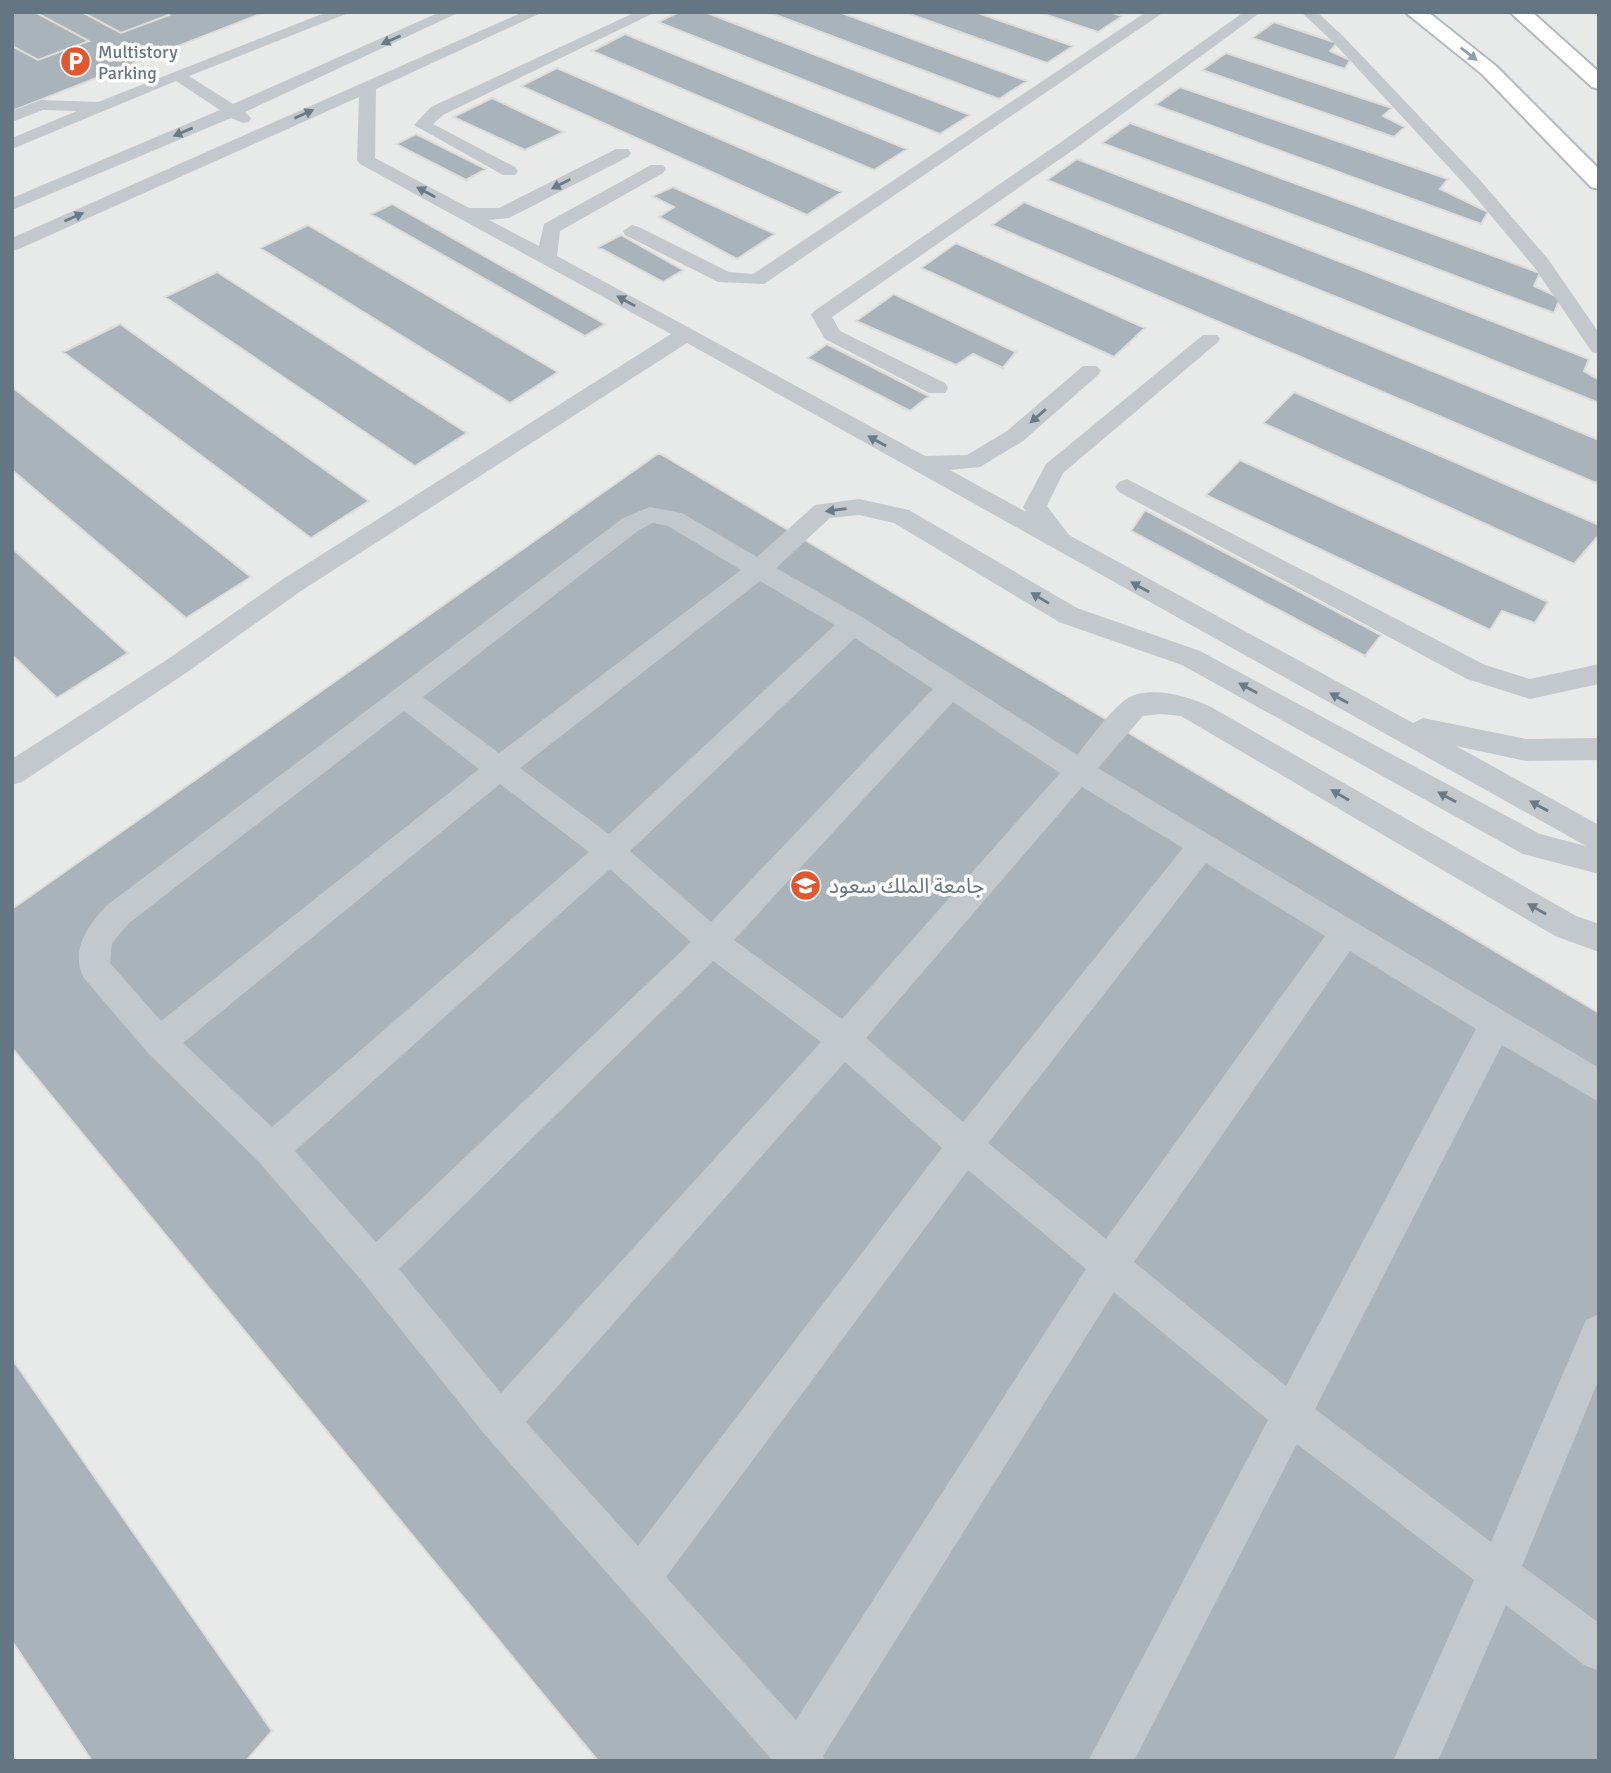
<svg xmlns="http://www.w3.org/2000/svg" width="1611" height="1773" font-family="Signika,'Noto Sans Arabic',sans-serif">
	<rect width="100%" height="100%" fill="#fafaf8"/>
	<path fill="#e8e9e9" d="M 12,12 L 1599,12 L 1599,1761 L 12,1761 Z"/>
	<path fill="#aab3b9" stroke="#dcdcda" stroke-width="2" d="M 12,12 L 265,12 L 12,111 Z
		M 12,12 L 35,12 L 89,41 L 38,60 L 12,46 Z
		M 82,12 L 164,12 L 169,15 L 121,33 Z
		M 679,12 L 705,12 L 970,115 L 940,134 L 658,22 Z
		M 768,12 L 839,12 L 1027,81 L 999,99 Z
		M 904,12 L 975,12 L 1073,46 L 1047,63 Z
		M 1038,12 L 1109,12 L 1122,16 L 1098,32 Z
		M 1274,22 L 1337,43 L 1330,51 L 1350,60 L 1345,69 L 1252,38 Z
		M 625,34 L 907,149 L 874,170 L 592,51 Z
		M 1226,53 L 1392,108 L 1383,116 L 1405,127 L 1394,137 L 1202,70 Z
		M 557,68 L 842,192 L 807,215 L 521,86 Z
		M 1180,87 L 1448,179 L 1440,189 L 1488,212 L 1481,224 L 1155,105 Z
		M 492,98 L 564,132 L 525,150 L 453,117 Z
		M 1130,123 L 1540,273 L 1534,286 L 1560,298 L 1554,313 L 1102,143 Z
		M 416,134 L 486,169 L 466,180 L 396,144 Z
		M 1077,159 L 1589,359 L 1584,371 L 1599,380 L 1599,403 L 1047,180 Z
		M 673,187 L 775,234 L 737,259 L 659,217 L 674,207 L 652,196 Z
		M 1024,202 L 1599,440 L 1599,479 L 1596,483 L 992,225 Z
		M 392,204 L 605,324 L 585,336 L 371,214 Z
		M 308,225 L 558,372 L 510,403 L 260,248 Z
		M 621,235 L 683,270 L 663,282 L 598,247 Z
		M 956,243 L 1145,328 L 1114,357 L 921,268 Z
		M 217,272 L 467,433 L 415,466 L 165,297 Z
		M 894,294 L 1016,352 L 1003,368 L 973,354 L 956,365 L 856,321 Z
		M 120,324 L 369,501 L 311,538 L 63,352 Z
		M 827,344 L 929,396 L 910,411 L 807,358 Z
		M 12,387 L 251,577 L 186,618 L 12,470 Z
		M 1294,392 L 1599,525 L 1599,535 L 1574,564 L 1263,423 Z
		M 659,453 L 1599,1013 L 1599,1761 L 598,1761 L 12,1048 L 12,909 Z
		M 1240,460 L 1548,602 L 1535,623 L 1502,611 L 1490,630 L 1206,495 Z
		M 1145,510 L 1381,635 L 1365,656 L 1131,531 Z
		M 12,548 L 128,653 L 57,698 L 12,655 Z
		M 12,1359 L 272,1731 L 246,1761 L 92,1761 L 12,1641 Z"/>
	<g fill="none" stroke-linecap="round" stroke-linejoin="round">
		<defs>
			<path id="secondary" d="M 1405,12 L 1428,12 L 1496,66 L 1599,169 L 1599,189 L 1591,187 L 1482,74 Z
				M 1510,12 L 1532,12 L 1599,72 L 1599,89 L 1592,87 Z"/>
		</defs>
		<use href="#secondary" stroke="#b3babf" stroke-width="4"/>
		<path fill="#c3c8cc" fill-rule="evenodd" d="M 327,12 L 351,12 L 189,76 L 233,104 L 440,12 L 460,12 L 245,112 L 251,118 L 249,122 L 243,123 L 231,118 L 12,210 L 12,198 L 220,110 L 176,81 L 12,149 L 12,138 L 77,111 L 43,110 L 12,122 L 12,111 L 41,100 L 98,102 Z
			M 523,12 L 543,12 L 376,89 L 375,158 L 469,208 L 499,208 L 616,149 L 628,149 L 631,153 L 628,157 L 509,218 L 489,220 L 539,246 L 544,224 L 651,165 L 663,165 L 666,169 L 663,173 L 560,231 L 557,256 L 925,456 L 967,455 L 1007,431 L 1083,366 L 1097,366 L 1101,371 L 1097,376 L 1023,441 L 980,467 L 950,470 L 1026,512 L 1023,507 L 1046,464 L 1203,335 L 1217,335 L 1220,339 L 1217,343 L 1063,473 L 1047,506 L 1069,535 L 1413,723 L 1423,718 L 1526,739 L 1599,738 L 1599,760 L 1526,761 L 1456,746 L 1599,825 L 1599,874 L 1523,854 L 1182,665 L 1059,622 L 894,523 L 859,515 L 830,518 L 776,568 L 862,617 L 1077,755 C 1090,739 1109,712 1125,700 C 1147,684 1189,696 1211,707 L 1576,916 L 1599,924 L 1599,952 L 1555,936 L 1181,716 L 1161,714 L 1143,716 L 1098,768 L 1599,1068 L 1599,1102 L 1502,1045 L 1315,1409 L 1491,1542 L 1586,1320 L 1599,1314 L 1599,1379 L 1522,1566 L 1599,1623 L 1599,1671 L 1584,1665 L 1506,1605 L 1438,1761 L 1393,1761 L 1474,1580 L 1297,1444 L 1134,1761 L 1088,1761 L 1268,1420 L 1114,1292 L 823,1756 L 825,1761 L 773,1761 L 486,1436 L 362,1281 L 259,1162 L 148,1053 L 83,977 C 70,948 89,925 107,905 L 623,518 L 650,507 L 682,513 L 757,557 L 815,505 L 859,499 L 909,510 L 1077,608 L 1200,651 L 1540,834 L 1586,846 L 687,343 L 301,591 L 186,673 L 22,782 L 12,785 L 12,759 L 168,659 L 283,579 L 671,334 L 360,164 L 357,160 L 359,97 L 19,249 L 12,251 L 12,238 ZM 653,523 L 668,526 L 741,570 L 499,753 L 423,697 L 639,530 ZM 760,581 L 835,625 L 609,834 L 520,768 ZM 855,638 L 933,689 L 711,922 L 630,851 ZM 953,702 L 1060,773 L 842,1019 L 734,940 ZM 404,711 L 479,769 L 161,1021 L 110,963 L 112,943 L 129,923 ZM 500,784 L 589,852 L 272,1127 L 183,1043 ZM 1082,787 L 1183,848 L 963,1122 L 866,1038 ZM 1206,863 L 1325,936 L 1106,1239 L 988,1143 ZM 610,869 L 691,942 L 376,1242 L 295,1151 ZM 1350,951 L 1476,1029 L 1286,1386 L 1134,1262 ZM 713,961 L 821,1042 L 501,1393 L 399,1269 ZM 845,1062 L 942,1148 L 638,1546 L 526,1422 ZM 968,1170 L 1086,1269 L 796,1720 L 666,1577 Z
			M 636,12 L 656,12 L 443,115 L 433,124 L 515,167 L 518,171 L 515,175 L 503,175 L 414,125 L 431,107 Z
			M 1146,12 L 1164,12 L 764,284 L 718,282 L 625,235 L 623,231 L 632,225 L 639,227 L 729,272 L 753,274 Z
			M 1244,12 L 1261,12 L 1076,148 L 832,317 L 840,331 L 945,383 L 948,388 L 945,393 L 929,393 L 825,339 L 811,315 L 814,311 L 1064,140 Z
			M 1301,12 L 1317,12 L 1343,36 L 1479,179 L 1548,259 L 1599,333 L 1599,354 L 1592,352 L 1534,267 L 1467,187 L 1333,42 Z
			M 1127,479 L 1485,665 L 1530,679 L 1599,664 L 1599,684 L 1530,699 L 1467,679 L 1119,492 L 1115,487 L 1119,482 Z"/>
		<use href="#secondary" fill="#fff" fill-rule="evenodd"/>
	</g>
	<defs><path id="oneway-solid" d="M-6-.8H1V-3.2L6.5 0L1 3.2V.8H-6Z" transform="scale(1.75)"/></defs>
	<g fill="#6a7a87">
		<use href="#oneway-solid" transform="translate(391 40) rotate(156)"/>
		<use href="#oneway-solid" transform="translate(304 114) rotate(-24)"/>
		<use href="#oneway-solid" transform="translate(183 132) rotate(157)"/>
		<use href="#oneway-solid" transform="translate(561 184) rotate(153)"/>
		<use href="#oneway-solid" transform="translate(426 192) rotate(-152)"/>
		<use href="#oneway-solid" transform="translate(74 217) rotate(-24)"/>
		<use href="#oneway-solid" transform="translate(626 301) rotate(-151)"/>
		<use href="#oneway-solid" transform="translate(1038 416) rotate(139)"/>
		<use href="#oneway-solid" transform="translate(877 441) rotate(-151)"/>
		<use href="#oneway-solid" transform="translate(836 510) rotate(173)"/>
		<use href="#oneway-solid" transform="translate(1140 587) rotate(-151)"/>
		<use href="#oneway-solid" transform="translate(1040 598) rotate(-149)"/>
		<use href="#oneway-solid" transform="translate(1248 688) rotate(-152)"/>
		<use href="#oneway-solid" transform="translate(1339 698) rotate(-151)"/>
		<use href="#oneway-solid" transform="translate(1340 795) rotate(-150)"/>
		<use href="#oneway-solid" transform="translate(1447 797) rotate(-151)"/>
		<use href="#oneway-solid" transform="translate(1539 806) rotate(-151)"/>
		<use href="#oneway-solid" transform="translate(1537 909) rotate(-150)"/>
	</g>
	<use fill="#939fa8" href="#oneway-solid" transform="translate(1469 54) rotate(38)"/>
	<defs>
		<symbol id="parking-disc" viewBox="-11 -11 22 22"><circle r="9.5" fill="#e4572e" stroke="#fff"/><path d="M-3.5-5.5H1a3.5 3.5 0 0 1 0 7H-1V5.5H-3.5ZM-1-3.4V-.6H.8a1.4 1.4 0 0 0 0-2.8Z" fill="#fff"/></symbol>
		<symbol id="university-disc" viewBox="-11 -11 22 22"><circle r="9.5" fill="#e4572e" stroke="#fff"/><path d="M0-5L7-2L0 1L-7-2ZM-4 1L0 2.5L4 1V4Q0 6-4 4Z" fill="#fff"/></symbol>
	</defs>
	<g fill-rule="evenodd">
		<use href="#parking-disc" x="58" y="44" width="35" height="35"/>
		<use href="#university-disc" x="788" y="868" width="35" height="35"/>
	</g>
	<g text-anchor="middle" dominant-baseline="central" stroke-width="7" stroke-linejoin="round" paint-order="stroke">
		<g font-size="18" fill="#657683" stroke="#fff" text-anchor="start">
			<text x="98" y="52">Multistory<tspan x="98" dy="21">Parking</tspan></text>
		</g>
		<g font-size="21" fill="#657683" stroke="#fff" text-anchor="start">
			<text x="829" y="886">جامعة الملك سعود</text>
		</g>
	</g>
	<rect width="1611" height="1773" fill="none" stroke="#657683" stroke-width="28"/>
</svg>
